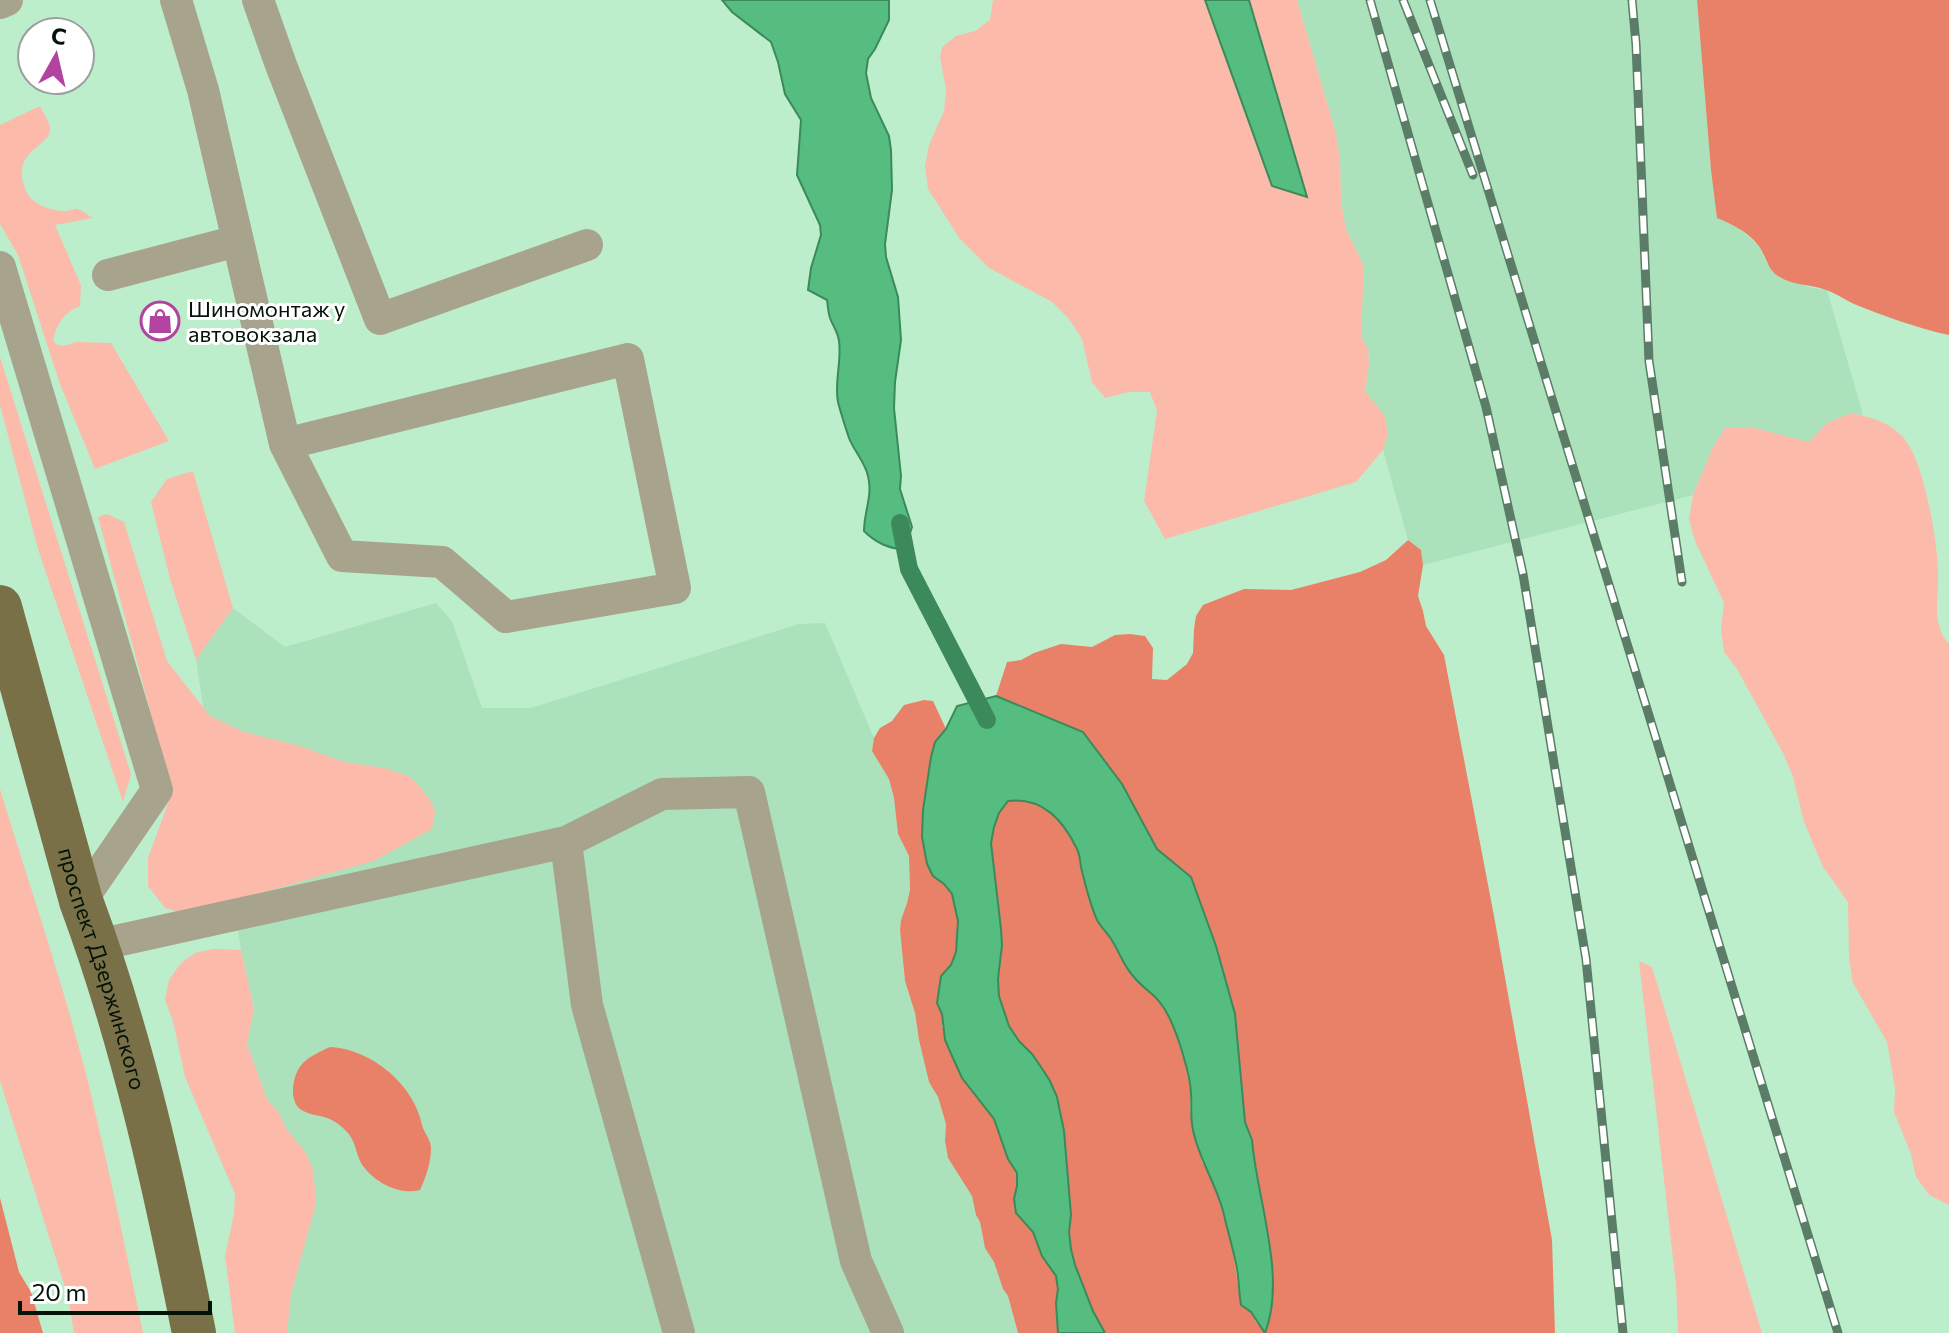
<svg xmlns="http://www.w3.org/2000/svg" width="1949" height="1333" font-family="Commissioner,sans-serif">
	<rect width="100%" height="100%" fill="#bceecc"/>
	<path fill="#abe2bc" d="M 1297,0 L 1697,0 L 1711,170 L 1734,224 L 1759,246 L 1766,262 L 1777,275 L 1809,287 L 1827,290 L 1863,415 L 1851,413 L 1827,423 L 1809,442 L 1781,436 L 1712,449 L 1693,495 L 1423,565 L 1421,550 L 1408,540 L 1383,450 L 1388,434 L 1385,417 L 1365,391 L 1369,364 L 1368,348 L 1361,337 L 1364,266 L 1346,229 L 1341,202 L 1340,160 L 1336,133 Z
		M 436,603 L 452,621 L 482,708 L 531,708 L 799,624 L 825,623 L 874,738 L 872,751 L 889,779 L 894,798 L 898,834 L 909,856 L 910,889 L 907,903 L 901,920 L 900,930 L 905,981 L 915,1013 L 919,1040 L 929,1082 L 938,1097 L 946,1124 L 945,1141 L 948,1158 L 972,1196 L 976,1215 L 980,1222 L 983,1239 L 994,1262 L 1003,1289 L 1008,1296 L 1018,1333 L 287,1333 L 291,1295 L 310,1224 L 286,1128 L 279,1113 L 267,1099 L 247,1044 L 254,1008 L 241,950 L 196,660 L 233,608 L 285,647 Z"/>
	<path fill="#fcbbaa" d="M 993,0 L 1297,0 L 1336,133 L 1340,160 L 1341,202 L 1346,229 L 1364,266 L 1361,337 L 1368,348 L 1369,364 L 1365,391 L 1385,416 L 1388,434 L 1383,450 L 1356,482 L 1165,539 L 1144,501 L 1157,411 L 1150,392 L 1129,392 L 1105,398 L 1092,382 L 1082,339 L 1069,319 L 1052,302 L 989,268 L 960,239 L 928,189 L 925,166 L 929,145 L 944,111 L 946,90 L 940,57 L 942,47 L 956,36 L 975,31 L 990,20 Z
		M 40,106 C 43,112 50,122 50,129 C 51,148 7,149 27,193 C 32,204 52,211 64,211 C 67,211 74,209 76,209 C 82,210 88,215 93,218 L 55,225 L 81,285 L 80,306 C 65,311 56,325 53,340 L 57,345 L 63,346 L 77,342 L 111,343 L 169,441 L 95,469 L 60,384 L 18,255 L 0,224 L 0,125 Z
		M 0,357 L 131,774 L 123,802 L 38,549 L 0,405 Z
		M 1851,413 C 1870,417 1887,421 1901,435 C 1924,456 1939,547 1938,578 C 1938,601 1932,625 1949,644 L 1949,1205 L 1929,1195 L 1916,1177 L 1911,1154 L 1894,1112 L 1895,1088 L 1887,1042 L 1853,983 L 1849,960 L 1848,902 L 1823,867 L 1804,822 L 1793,777 L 1783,753 L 1737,669 L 1724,652 L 1721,629 L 1724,603 L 1695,541 L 1689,519 L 1693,495 L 1712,449 L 1725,428 L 1751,427 L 1809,442 L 1827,423 Z
		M 193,471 L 233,608 L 196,660 L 170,579 L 151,502 L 167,479 Z
		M 107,514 L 124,522 L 167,661 L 210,716 L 244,732 L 300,746 L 344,762 L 384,768 L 409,776 L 421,788 L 432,803 L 435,812 L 432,829 L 374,861 L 186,914 L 165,908 L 148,886 L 148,858 L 172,792 L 98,517 Z
		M 0,789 C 30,887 63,983 88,1082 C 108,1165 126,1249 143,1333 L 74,1333 L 68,1297 L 0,1081 Z
		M 213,949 L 241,950 L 254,1009 L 247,1044 L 267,1099 L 279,1113 L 286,1128 L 306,1153 L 313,1170 L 315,1189 L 315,1207 L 291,1295 L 287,1333 L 235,1333 L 225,1256 L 234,1214 L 235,1194 L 185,1077 L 173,1021 L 165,1000 L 169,980 L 181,963 L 195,953 Z
		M 1639,961 L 1652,967 L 1762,1333 L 1678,1333 L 1676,1285 Z"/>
	<path fill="#e88167" d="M 1697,0 L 1949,0 L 1949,335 C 1917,328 1884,316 1854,304 C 1845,300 1836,293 1826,290 C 1811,284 1793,286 1778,276 C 1767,269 1766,255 1758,245 C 1748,232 1732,224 1717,218 L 1711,170 Z
		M 1408,540 L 1421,550 L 1423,565 L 1418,596 L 1423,611 L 1426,626 L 1444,655 L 1494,916 L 1552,1240 L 1555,1333 L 1105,1333 L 1093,1311 L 1075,1265 L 1071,1249 L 1069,1232 L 1071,1215 L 1064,1131 L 1057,1097 L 1032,1054 L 1019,1041 L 1009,1026 L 999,996 L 998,979 L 1002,945 L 1001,929 L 991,843 L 994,827 L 999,812 L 1008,801 L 1025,799 L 1049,810 L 1058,819 L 1079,851 L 1084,880 L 1098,922 L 1113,942 L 1127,969 L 1135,979 L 1155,994 L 1171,1020 L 1184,1060 L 1191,1093 L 1190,1110 L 1202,1162 L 1211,1175 L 1232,1244 L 1241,1305 L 1251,1312 L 1257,1323 L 1272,1267 L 1252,1140 L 1245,1122 L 1235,1014 L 1216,946 L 1191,877 L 1157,849 L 1122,784 L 1083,732 L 996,696 L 1007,662 L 1021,660 L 1034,653 L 1061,644 L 1092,647 L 1115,635 L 1130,634 L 1145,636 L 1153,648 L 1152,679 L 1167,680 L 1187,664 L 1193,653 L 1194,629 L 1196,616 L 1203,605 L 1244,589 L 1291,590 L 1360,572 L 1386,560 Z
		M 924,700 L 933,701 L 946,729 L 935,742 L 923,810 L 922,837 L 924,850 L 933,876 L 944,884 L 952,894 L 958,921 L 956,952 L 951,965 L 941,976 L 937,1003 L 942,1015 L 942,1026 L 962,1078 L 994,1119 L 1008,1159 L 1017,1173 L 1017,1186 L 1014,1199 L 1023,1222 L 1033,1232 L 1042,1256 L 1056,1276 L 1058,1289 L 1056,1303 L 1058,1333 L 1018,1333 L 1008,1296 L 1003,1289 L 994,1262 L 985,1248 L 980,1222 L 976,1215 L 972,1196 L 948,1158 L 945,1141 L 946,1124 L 938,1097 L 929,1082 L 919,1040 L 915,1013 L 905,981 L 900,930 L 901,920 L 907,903 L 910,890 L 909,856 L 898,834 L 894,798 L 889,779 L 872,751 L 874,738 L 880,728 L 892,721 L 904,705 Z
		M 330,1047 C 372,1049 414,1085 422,1125 C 424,1133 431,1140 431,1148 C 431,1162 426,1177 420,1190 C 399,1196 372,1181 361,1163 C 355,1151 356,1140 345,1130 C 339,1124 332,1119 324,1117 C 316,1115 307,1114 300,1109 C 288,1099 293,1073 303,1063 C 310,1056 321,1051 330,1047 Z
		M 0,1198 L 19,1272 L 31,1292 L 43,1333 L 0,1333 Z"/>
	<path fill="#55bd7f" stroke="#3c8a5b" stroke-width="2" d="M 722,0 L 889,0 L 889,20 L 875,49 L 868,59 L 866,73 L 871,98 L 889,136 L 891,150 L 892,190 L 885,244 L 886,257 L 898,297 L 901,340 L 895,382 L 894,408 L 901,476 L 900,489 L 912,527 L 908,539 L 901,549 C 886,548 875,542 864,531 C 864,512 873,495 868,476 C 865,462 854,451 849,438 C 845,426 841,414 838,402 C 834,382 842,361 839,341 C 838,332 833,326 830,318 C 828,312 828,306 827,300 L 808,290 L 811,268 L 821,235 L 820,225 L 797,175 L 801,120 L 785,94 L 778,62 L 771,42 L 732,12 Z
		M 1205,0 L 1249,0 L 1307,197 L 1272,186 Z
		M 996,696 L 1083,732 L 1122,784 L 1157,849 L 1191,877 L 1216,946 L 1235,1014 L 1245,1122 L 1252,1140 C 1257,1200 1287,1277 1265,1333 L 1251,1312 L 1241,1305 C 1239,1293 1239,1281 1237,1269 C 1234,1251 1228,1233 1224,1215 C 1217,1185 1199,1160 1193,1130 C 1190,1117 1192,1106 1191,1093 C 1190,1074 1178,1035 1169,1017 C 1158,994 1147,993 1133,976 C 1123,965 1119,951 1111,939 C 1107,933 1101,927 1097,920 C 1090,904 1085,884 1081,867 C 1080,861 1080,855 1077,849 C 1063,820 1043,797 1008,801 L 999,813 L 994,827 L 991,843 L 1001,929 L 1002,945 L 998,979 L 999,996 L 1009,1026 L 1019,1041 L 1032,1054 L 1041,1067 L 1050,1081 L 1057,1097 L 1064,1131 L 1071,1215 L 1069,1232 L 1071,1249 L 1075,1265 L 1093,1311 L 1105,1333 L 1058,1333 L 1056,1303 L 1058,1289 L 1056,1276 L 1042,1256 L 1033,1232 L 1016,1213 L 1014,1199 L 1017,1186 L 1017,1173 L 1008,1159 L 994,1119 L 962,1078 L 952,1056 L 945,1040 L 942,1014 L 937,1003 L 941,976 L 951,965 L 956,952 L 958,921 L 952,894 L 944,884 L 933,876 L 927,864 L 922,837 L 923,810 L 931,757 L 935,742 L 946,729 L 957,706 Z"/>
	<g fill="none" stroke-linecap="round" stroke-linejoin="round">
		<path stroke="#3c8a5b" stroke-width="18" d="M 900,523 L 909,569 L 987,720"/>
		<path stroke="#a8a38d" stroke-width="32" d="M 176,0 L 203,90 L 285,444 L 342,556 L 442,562 L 506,617 L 675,588 L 628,359 L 285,444
			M 258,0 L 281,65 L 380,319 L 587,245
			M 0,3 L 7,0
			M 0,267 L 157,790 L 81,901
			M 108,275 L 237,241
			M 566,842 L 587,1005 L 679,1333
			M 98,945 L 566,842 L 662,794 L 749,792 L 856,1261 L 888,1333"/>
		<path stroke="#7a7048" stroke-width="44" id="s1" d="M 0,607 L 81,901 C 133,1041 165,1187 194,1333"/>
		<defs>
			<path id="rail" d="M 1370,0 L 1486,407 L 1523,574 L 1586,959 L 1623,1333
				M 1403,0 L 1473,175
				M 1430,0 L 1838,1333
				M 1632,0 L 1636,44 L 1649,361 L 1682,582"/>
		</defs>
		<use href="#rail" stroke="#5b7c66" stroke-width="9"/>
		<use href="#rail" stroke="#fff" stroke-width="6" stroke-dasharray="18" stroke-linecap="butt"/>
	</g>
	<defs>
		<symbol id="shop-ring" viewBox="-11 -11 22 22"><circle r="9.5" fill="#fff" stroke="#b343a0" stroke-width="1.5"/><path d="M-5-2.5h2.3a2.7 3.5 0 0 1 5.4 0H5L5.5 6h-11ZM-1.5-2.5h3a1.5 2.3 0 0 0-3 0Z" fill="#b343a0"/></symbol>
	</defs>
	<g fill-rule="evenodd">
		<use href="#shop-ring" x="138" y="299" width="44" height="44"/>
	</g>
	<g text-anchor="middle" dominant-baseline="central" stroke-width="6" stroke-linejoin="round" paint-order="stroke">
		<g font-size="22" fill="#021308" stroke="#fff" text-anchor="start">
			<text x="188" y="308">Шиномонтаж у<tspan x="188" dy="25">автовокзала</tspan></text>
		</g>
		<g font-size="22" fill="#021308" stroke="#fff">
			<text stroke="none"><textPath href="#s1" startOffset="376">проспект Дзержинского</textPath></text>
		</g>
	</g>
	<g transform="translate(56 56) rotate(8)"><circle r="38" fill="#ffffff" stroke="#9aa19c" stroke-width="2"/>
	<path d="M0-6L14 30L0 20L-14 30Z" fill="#b343a0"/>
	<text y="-12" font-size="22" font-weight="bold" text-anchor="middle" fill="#021308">С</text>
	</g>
	<path d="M20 1301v12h190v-12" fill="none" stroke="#021308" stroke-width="4"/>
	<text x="32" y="1301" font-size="24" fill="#021308" stroke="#ffffff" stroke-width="6" paint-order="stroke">20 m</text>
</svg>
